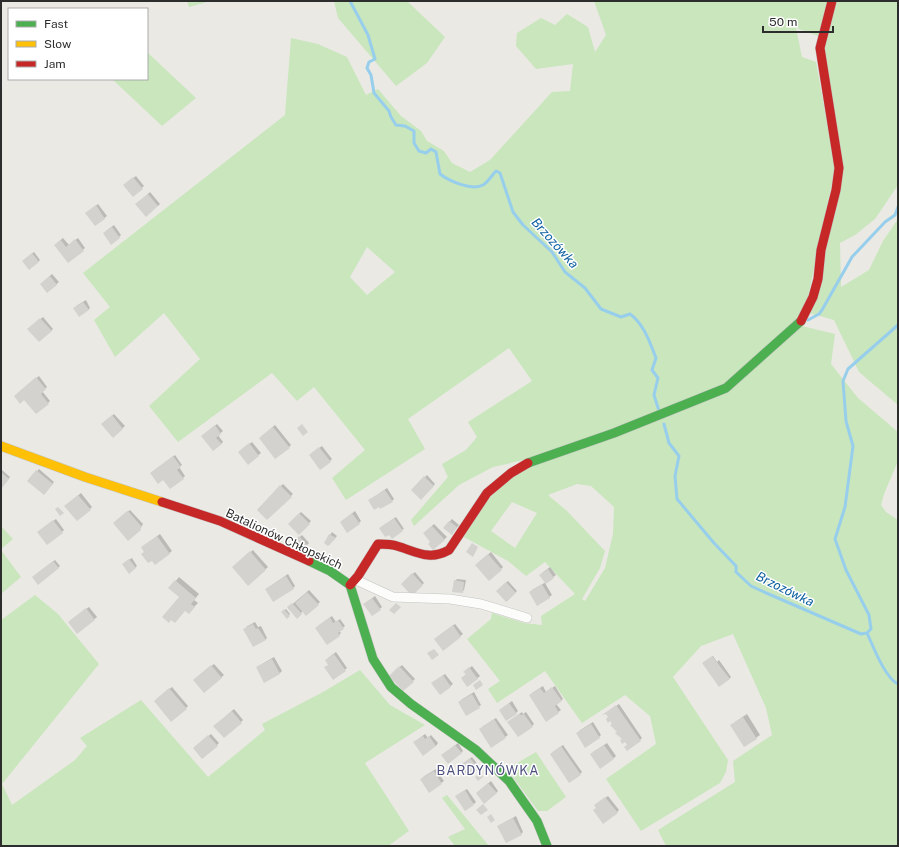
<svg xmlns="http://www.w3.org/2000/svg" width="899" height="847" font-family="'Public Sans',sans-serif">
	<rect width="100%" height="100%" fill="#eae9e4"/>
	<path fill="#c9e6bd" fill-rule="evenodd" d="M 187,1 L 211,1 L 189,7 Z
		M 334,1 L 407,1 L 445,37 L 427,63 L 396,86 L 338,18 Z
		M 594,1 L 828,1 L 818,36 L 796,28 L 802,57 L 816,62 L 835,168 L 802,326 L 835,334 L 831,364 L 858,398 L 898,432 L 898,461 L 884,494 L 881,505 L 886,512 L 898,520 L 898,846 L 666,846 L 658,830 L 735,782 L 733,761 L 772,735 L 766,708 L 733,634 L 701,646 L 673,677 L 728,760 L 726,772 L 720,783 L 641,831 L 606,779 L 656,744 L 650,716 L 625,695 L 582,723 L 545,671 L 497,703 L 488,689 L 500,681 L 467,639 L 491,619 L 492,613 L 524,623 L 542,625 L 541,616 L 575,594 L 545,562 L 526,576 L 508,561 L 464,537 L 478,511 L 524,460 L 493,467 L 459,485 L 414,526 L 411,520 L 448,477 L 442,464 L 466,450 L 477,437 L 468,422 L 532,381 L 509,348 L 408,419 L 425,449 L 346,500 L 332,478 L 365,450 L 314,387 L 297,401 L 272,373 L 178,442 L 149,406 L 200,359 L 164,313 L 115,357 L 94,320 L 110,307 L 83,273 L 285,115 L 291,38 L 318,44 L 347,57 L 366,95 L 378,89 L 401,116 L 421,131 L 427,141 L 444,151 L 452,163 L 470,172 L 490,160 L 552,92 L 570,91 L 573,64 L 536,69 L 516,46 L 517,33 L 541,18 L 555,25 L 567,14 L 588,27 L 595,52 L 606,35 ZM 367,247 L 395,272 L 367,295 L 350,277 ZM 577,484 L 591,486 L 614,507 L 613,534 L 605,568 L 585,601 L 582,599 L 600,568 L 605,551 L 567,511 L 548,495 ZM 512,502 L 537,513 L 515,548 L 491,531 Z
		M 836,1 L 898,1 L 898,185 L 875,219 L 855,235 L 840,243 L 841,287 L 869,270 L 883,241 L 898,219 L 898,405 L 859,372 L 834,320 L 809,313 L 840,193 L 824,51 Z
		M 147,52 L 196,98 L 162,126 L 112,79 L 147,79 Z
		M 1,526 L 13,539 L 1,549 Z
		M 1,550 L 21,577 L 1,594 Z
		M 35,595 L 58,614 L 99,664 L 2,784 L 12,805 L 75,760 L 87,746 L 80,738 L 141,700 L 208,777 L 265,730 L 262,724 L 323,692 L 360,670 L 390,705 L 425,725 L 365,763 L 409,831 L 388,846 L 1,846 L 1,620 Z
		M 536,752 L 566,797 L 547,811 L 538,811 L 507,769 Z
		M 447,795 L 489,846 L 455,846 L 448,837 L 465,829 L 442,798 Z"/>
	<path fill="#0003" d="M 136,176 L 144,186 L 133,195 L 127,183 Z
		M 150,192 L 160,204 L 158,206 L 139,202 Z
		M 98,204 L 107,216 L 95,225 L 89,211 Z
		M 114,225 L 121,235 L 119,237 L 106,231 Z
		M 63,238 L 69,245 L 78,238 L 85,248 L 68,262 L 57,243 Z
		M 34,252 L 40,260 L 38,262 L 25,259 Z
		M 52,274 L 59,282 L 47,292 L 43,282 Z
		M 86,300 L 90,308 L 88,310 L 76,306 Z
		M 43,317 L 53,329 L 39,341 L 29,329 Z
		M 39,376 L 47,387 L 42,391 L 50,401 L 37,413 L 24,399 L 17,394 Z
		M 114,414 L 125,426 L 113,436 L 103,424 Z
		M 217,424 L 223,431 L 218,435 L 223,442 L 221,444 L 205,434 Z
		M 275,425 L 291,445 L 289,447 L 262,436 Z
		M 252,442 L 261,453 L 249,463 L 242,450 Z
		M 322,446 L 332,459 L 330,461 L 312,453 Z
		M 175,455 L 182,465 L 179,467 L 185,476 L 183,478 L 163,479 L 151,473 Z
		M 39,469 L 54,482 L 46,492 L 28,481 Z
		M 2,470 L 10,477 L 1,488 L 1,471 Z
		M 427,475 L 435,484 L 421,498 L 412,490 Z
		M 283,484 L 293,494 L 267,518 L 258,509 Z
		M 387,488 L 394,499 L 392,501 L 370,500 Z
		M 81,493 L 92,507 L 90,509 L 68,504 Z
		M 130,510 L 143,524 L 140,529 L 116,521 Z
		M 355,511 L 361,521 L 359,523 L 341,522 Z
		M 301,512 L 311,521 L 299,533 L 289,524 Z
		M 396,517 L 404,529 L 389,534 L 383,526 Z
		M 56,519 L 64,530 L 62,532 L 41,530 Z
		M 452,519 L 459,525 L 454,531 L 444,528 Z
		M 434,524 L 447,537 L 433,549 L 426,531 Z
		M 332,532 L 337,536 L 329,545 L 325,543 Z
		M 160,534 L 172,551 L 155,564 L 145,551 L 145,545 Z
		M 302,535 L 309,543 L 300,552 L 290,546 Z
		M 253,550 L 268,567 L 248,584 L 233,567 Z
		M 491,552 L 503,567 L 501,569 L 478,563 Z
		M 132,558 L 137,566 L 135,568 L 125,562 Z
		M 55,560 L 60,566 L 58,568 L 35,575 Z
		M 550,567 L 556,575 L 545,583 L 552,595 L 537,605 L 532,590 L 546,582 L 542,573 Z
		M 415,572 L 424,583 L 412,594 L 402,584 Z
		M 288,574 L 295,586 L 293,588 L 266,589 Z
		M 179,577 L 199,594 L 194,600 L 198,603 L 192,609 L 185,610 L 180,596 L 170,588 Z
		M 457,579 L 466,580 L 464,590 L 462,592 L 455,581 Z
		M 508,581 L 517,591 L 507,601 L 497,591 Z
		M 309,590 L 320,602 L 307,614 L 303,611 L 297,617 L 288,608 Z
		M 375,596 L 382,607 L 372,615 L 367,602 Z
		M 89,607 L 97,617 L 77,633 L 71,620 Z
		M 286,609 L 290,614 L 287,617 L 282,612 Z
		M 332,616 L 336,622 L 340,619 L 345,626 L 339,631 L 341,633 L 339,635 L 318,626 Z
		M 255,622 L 258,627 L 261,626 L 267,638 L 265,640 L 246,627 Z
		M 455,624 L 463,634 L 443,649 L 437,637 Z
		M 336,652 L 347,668 L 334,678 L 328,658 Z
		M 713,656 L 717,662 L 719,660 L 731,677 L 729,679 L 704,663 Z
		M 274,657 L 282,671 L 280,673 L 257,667 Z
		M 214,664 L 224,675 L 204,692 L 196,678 Z
		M 402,665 L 415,679 L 403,690 L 390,676 Z
		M 472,666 L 480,676 L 468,686 L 467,670 Z
		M 445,674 L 453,684 L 440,694 L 434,682 Z
		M 543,686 L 546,692 L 555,686 L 563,699 L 556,704 L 561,710 L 547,720 L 532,693 Z
		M 172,687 L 188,706 L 186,708 L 157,699 Z
		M 474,692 L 481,705 L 466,715 L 461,700 Z
		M 512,701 L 518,711 L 516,713 L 500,710 Z
		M 619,704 L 642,738 L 640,740 L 628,744 L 606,713 Z
		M 234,709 L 243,720 L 241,722 L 217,724 Z
		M 522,712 L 523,714 L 526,712 L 534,724 L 532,726 L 511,720 Z
		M 747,714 L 760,735 L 745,746 L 735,722 Z
		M 496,718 L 508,735 L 492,746 L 482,727 Z
		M 593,722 L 601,735 L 599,737 L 579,731 Z
		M 211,734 L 219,743 L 203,758 L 194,748 Z
		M 425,734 L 428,738 L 431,735 L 438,743 L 436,746 L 417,740 Z
		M 458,743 L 463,751 L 461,753 L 445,753 Z
		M 607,743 L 616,756 L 614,758 L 593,752 Z
		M 563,745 L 582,772 L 580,774 L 553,752 Z
		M 472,757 L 479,766 L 477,768 L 462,764 Z
		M 436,769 L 444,781 L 429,791 L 423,777 Z
		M 491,781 L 498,791 L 496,793 L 479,791 Z
		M 467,789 L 476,802 L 474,804 L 459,794 Z
		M 608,796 L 619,810 L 617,812 L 598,808 L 598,803 Z
		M 516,816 L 523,832 L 521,834 L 498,826 Z"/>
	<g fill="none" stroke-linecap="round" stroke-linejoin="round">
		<path stroke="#97ceec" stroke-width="3" d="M 350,1 L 368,35 L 375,59 L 369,62 L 367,68 L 371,75 L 374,93 L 389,111 L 391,117 L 396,125 L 405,126 L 414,131 L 414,143 L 419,151 L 426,153 L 431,149 L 436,152 L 440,174 C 449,181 472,191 483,185 C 488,182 492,175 496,171 L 500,173 L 513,212 L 523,225 L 552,252 L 565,272 L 585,288 L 601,309 L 621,317 L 630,314 C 644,324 650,343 656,358 L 652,370 L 658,378 L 654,395 L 659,411
			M 808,320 L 819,314 L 822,310 L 852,257 L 885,222 L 895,215 L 898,207
			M 664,424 L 669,443 L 679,456 L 675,476 L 677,499 L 714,543 L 736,566 L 736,572 L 751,586 L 764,592 L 861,634 L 867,633 C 873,646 885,678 898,684
			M 867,633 L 871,629 L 869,615 L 846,570 L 835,539 L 845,507 L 853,446 L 846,421 L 843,381 L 848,369 L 898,325"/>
	</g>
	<path fill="#d3d2ce" d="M 133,177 L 143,189 L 133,197 L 123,185 Z
		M 148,194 L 158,206 L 146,217 L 135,204 Z
		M 96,205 L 105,219 L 95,226 L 85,213 Z
		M 112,227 L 120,238 L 111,245 L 103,233 Z
		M 75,239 L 84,251 L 68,263 L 54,245 L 61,240 L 66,247 Z
		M 32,253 L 39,262 L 29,270 L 22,261 Z
		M 50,276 L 57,285 L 47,293 L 40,284 Z
		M 83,302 L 89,310 L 79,317 L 73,308 Z
		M 40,318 L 52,331 L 39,342 L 27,329 Z
		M 36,377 L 46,389 L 41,394 L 49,404 L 36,414 L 24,400 L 20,404 L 14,396 Z
		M 112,415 L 123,429 L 113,438 L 101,424 Z
		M 302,424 L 308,432 L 303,436 L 297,428 Z
		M 215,425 L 221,434 L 216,438 L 222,444 L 213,451 L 201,436 Z
		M 273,427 L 290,448 L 275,459 L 259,438 Z
		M 249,443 L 259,456 L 248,465 L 238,452 Z
		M 319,447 L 331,462 L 320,470 L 309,455 Z
		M 173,456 L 181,467 L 177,470 L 184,479 L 170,489 L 163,480 L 158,484 L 150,473 Z
		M 36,470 L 53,484 L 44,495 L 27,481 Z
		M 1,472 L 9,479 L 1,489 Z
		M 424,476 L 434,486 L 421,500 L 411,490 Z
		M 280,485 L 292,497 L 267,520 L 257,510 Z
		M 385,490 L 393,502 L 380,509 L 379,507 L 374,510 L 368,500 Z
		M 78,495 L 91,510 L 77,521 L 64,506 Z
		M 58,507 L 64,513 L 60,516 L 55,509 Z
		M 127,511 L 129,512 L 142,527 L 140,528 L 141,530 L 128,541 L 113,523 Z
		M 299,513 L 310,524 L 299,535 L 288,524 Z
		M 352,513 L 360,524 L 347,533 L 340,522 Z
		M 394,518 L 403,531 L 392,539 L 389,535 L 385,537 L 379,528 Z
		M 53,520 L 63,533 L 47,545 L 37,532 Z
		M 449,521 L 457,527 L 452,535 L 443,528 Z
		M 432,526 L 445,540 L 433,550 L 428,544 L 430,542 L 423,533 Z
		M 329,534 L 336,538 L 328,546 L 324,543 Z
		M 157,536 L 170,554 L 155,565 L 152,561 L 148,563 L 141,554 L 144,552 L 141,547 Z
		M 299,536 L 308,546 L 300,554 L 289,546 Z
		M 472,543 L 478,547 L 473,557 L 466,552 Z
		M 250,551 L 266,570 L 248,586 L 232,567 Z
		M 488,554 L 502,570 L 489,581 L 475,565 Z
		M 129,559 L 136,568 L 129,574 L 122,564 Z
		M 53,561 L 59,568 L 38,585 L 32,577 Z
		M 548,569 L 554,578 L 546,584 L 539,575 Z
		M 412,573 L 423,585 L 412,596 L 401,584 Z
		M 286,576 L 294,589 L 273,602 L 265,589 Z
		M 175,580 L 196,598 L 191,604 L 195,607 L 189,614 L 185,611 L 175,623 L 171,620 L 169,623 L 162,617 L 179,597 L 168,588 Z
		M 454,580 L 464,582 L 463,593 L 452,592 Z
		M 506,582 L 516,593 L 506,602 L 496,591 Z
		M 542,584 L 550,598 L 537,606 L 529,592 Z
		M 307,592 L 319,605 L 306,616 L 295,603 Z
		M 372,598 L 381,610 L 372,616 L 363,604 Z
		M 292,603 L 302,614 L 297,619 L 287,607 Z
		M 396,603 L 401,607 L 394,614 L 389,610 Z
		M 86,608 L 95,620 L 77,634 L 68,622 Z
		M 284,609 L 290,616 L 287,619 L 281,612 Z
		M 330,617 L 333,623 L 338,620 L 344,629 L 338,633 L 340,636 L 327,645 L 315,628 Z
		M 253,624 L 256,629 L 258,628 L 266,640 L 253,647 L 243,629 Z
		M 453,625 L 461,637 L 443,651 L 434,639 Z
		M 434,649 L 439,655 L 432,660 L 427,653 Z
		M 334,654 L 346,671 L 333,680 L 324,667 L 328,665 L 325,660 Z
		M 712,656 L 730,679 L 719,687 L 702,663 Z
		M 272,659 L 280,674 L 264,683 L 256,667 Z
		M 211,665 L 222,678 L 204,693 L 193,680 Z
		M 399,666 L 414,682 L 403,691 L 389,676 Z
		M 469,667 L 478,679 L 467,687 L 461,678 L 466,674 L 463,672 Z
		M 443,675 L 451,687 L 440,695 L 431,683 Z
		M 480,680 L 483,685 L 476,690 L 473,685 Z
		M 552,687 L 562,701 L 555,706 L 559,713 L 546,722 L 529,695 L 540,688 L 544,693 Z
		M 169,688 L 187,709 L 171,722 L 154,701 Z
		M 472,694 L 480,708 L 466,716 L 458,702 Z
		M 509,703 L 517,714 L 506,721 L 499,710 Z
		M 616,705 L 641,741 L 627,751 L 624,747 L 627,745 L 625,742 L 622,744 L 620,740 L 622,739 L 615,733 L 617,732 L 610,725 L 612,724 L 610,721 L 608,723 L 606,719 L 608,717 L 606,714 L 602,715 Z
		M 232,711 L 242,723 L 224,738 L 213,726 Z
		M 519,714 L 521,715 L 524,714 L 533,727 L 518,737 L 507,722 Z
		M 743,717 L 757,739 L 744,747 L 730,725 Z
		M 494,719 L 506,738 L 491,748 L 479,729 Z
		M 591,724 L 600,738 L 585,748 L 576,733 Z
		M 208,735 L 218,746 L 202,759 L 193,748 Z
		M 423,736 L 425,739 L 429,736 L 436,746 L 423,756 L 413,742 Z
		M 455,745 L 462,753 L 448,764 L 441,755 Z
		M 604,745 L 614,759 L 600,769 L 590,754 Z
		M 561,746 L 581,775 L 569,783 L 550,754 Z
		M 470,758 L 478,768 L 467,777 L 459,766 Z
		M 434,771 L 442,784 L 429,793 L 420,779 Z
		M 481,773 L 483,777 L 478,781 L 475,777 Z
		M 488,783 L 497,793 L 484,804 L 476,793 Z
		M 465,790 L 474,805 L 465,811 L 455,796 Z
		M 605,797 L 618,813 L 603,824 L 593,810 L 596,808 L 594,805 Z
		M 483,804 L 488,810 L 481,815 L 476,810 Z
		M 491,814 L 495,820 L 491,823 L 487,817 Z
		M 513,818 L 522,835 L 506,843 L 497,826 Z"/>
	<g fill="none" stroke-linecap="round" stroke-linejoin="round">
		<defs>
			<path id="street" d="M 356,580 L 393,597 L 450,599 L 481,604 L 527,618"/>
			<path id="fast" d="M 528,463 L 614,433 L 726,388 L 801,321
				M 309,561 L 330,571 L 350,585 L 373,659 L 391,687 L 411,704 L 476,750 L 509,781 L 537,821 L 547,846"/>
			<path id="slow" d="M 1,446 L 85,477 L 162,502"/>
			<path id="jam" d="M 801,321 L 813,297 L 818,279 L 821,250 L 836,190 L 839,168 L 820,48 L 832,1
				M 162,502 L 220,521 L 309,561
				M 350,585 L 358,576 L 378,544 C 384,544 391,544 397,546 C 417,552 429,561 449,550 L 487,493 L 511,473 L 528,463"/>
		</defs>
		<use href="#street" stroke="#c4c4c4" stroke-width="10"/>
		<use href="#fast" stroke="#c4c4c4" stroke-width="10"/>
		<use href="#slow" stroke="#c4c4c4" stroke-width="10"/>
		<use href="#jam" stroke="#c4c4c4" stroke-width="10"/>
		<use href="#street" stroke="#fcfcfb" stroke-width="9"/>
		<use href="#fast" stroke="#4caf50" stroke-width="9"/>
		<use href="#slow" stroke="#ffc107" stroke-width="9"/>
		<use href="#jam" stroke="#c62828" stroke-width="9"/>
	</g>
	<g text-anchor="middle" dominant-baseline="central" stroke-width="3" stroke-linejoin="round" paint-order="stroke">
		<g font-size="12" fill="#2d2d2d" stroke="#fff">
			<text transform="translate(284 539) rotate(25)">Batalionów Chłopskich</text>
		</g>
		<g font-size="13" font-style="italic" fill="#0d5fa1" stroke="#fff">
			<text transform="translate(555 243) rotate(48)">Brzozówka</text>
			<text transform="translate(785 589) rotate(26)">Brzozówka</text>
		</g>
		<g font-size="13" letter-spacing="1" fill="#4d507f" stroke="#fff">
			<text x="488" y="770">BARDYNÓWKA</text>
		</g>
	</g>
	<rect width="899" height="847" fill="none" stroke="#2d2d2d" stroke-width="4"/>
	<rect x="8" y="8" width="140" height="72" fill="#ffffff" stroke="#ababab"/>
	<rect x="16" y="21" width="20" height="6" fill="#4caf50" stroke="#ababab"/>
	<text x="44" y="28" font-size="12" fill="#2d2d2d">Fast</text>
	<rect x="16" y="41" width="20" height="6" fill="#ffc107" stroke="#ababab"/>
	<text x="44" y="48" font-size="12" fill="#2d2d2d">Slow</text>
	<rect x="16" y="61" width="20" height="6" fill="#c62828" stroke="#ababab"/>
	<text x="44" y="68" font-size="12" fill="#2d2d2d">Jam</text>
	<path d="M763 26v6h70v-6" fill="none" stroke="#2d2d2d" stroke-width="2"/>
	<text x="769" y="26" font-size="12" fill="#2d2d2d" stroke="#ffffff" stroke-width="3" paint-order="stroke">50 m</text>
</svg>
